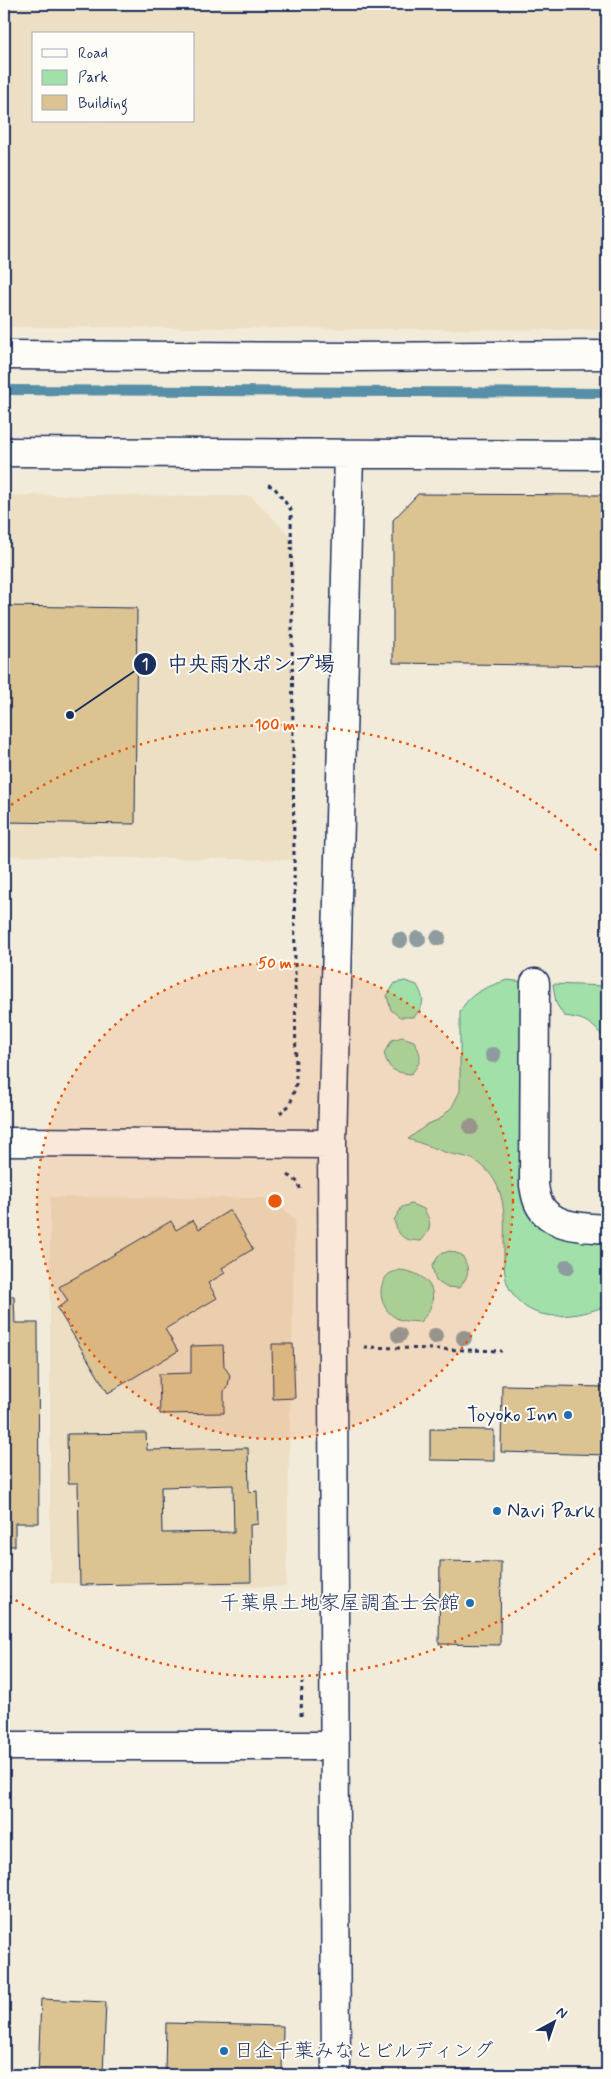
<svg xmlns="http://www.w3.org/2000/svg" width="611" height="2079" font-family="Mynerve,'Klee One',sans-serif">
	<rect width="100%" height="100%" fill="#f3ebd9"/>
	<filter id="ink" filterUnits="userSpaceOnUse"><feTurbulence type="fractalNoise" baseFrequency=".02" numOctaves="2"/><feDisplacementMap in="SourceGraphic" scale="10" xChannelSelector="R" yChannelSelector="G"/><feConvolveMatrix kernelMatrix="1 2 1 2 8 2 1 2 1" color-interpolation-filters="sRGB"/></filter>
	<g filter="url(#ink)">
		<path fill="#ecdfc4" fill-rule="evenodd" d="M 4,4 L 607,4 L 607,330 L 4,327 ZM 34,34 L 194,34 L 194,121 L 34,121 Z
			M 4,495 L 251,496 L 294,540 L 294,860 L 4,856 Z
			M 50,1197 L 273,1198 L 295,1220 L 286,1587 L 50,1583 Z"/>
		<path fill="#a1e0a8" stroke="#5e8883" d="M 507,980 L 535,983 L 539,1204 L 607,1229 L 607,1306 C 578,1316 537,1325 516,1298 C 510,1291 506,1283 505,1274 C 500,1236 516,1192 479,1163 C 470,1156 459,1156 447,1153 C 434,1148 421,1143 408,1139 L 428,1124 L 440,1119 L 452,1107 L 460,1091 L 460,1012 C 470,992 487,987 507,980 Z
			M 405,981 L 417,985 C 425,1000 425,1004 414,1017 L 400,1017 L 391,1010 L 387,996 L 395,983 Z
			M 553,984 L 607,986 L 607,1041 C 591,1023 588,1019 564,1016 L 556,1003 Z
			M 402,1037 L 414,1041 C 422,1056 423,1060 411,1074 C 393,1072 389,1070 384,1053 L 392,1040 Z
			M 607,1126 L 607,1193 L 604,1188 Z
			M 411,1204 L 424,1209 C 432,1224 432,1228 421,1241 C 402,1240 399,1237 394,1220 L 402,1207 Z
			M 450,1251 L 462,1255 C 470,1270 470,1274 459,1288 L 446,1287 L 436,1281 L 432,1266 L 440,1254 Z
			M 400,1270 C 432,1273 444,1298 420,1322 C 410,1321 401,1322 393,1316 C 380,1307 376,1285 389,1274 C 392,1272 397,1271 400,1270 Z"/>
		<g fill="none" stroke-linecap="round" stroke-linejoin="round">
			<path stroke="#568fa7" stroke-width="10" d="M 4,390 L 607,393"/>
		</g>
		<path fill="#dbc392" stroke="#1b2f5e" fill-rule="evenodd" d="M 418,494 L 607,495 L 607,666 L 393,663 L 393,520 Z
			M 4,606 L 137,608 L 135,824 L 4,822 Z
			M 230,1210 L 253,1249 L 222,1268 L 225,1273 L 208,1283 L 217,1298 L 165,1329 L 178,1351 L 108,1393 L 57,1308 L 68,1301 L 59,1287 L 171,1221 L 176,1230 L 193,1220 L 199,1229 Z
			M 4,1296 L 14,1296 L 15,1323 L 38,1323 L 39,1523 L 15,1523 L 15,1546 L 4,1546 Z
			M 272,1344 L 293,1344 L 295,1398 L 273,1399 Z
			M 223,1345 L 224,1366 L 230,1375 L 228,1386 L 224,1391 L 224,1413 L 160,1414 L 159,1374 L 191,1373 L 191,1346 Z
			M 502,1385 L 607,1387 L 607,1455 L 501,1452 Z
			M 430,1429 L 494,1430 L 494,1461 L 430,1460 Z
			M 146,1433 L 147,1450 L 248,1448 L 249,1492 L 257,1491 L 258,1524 L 250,1525 L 251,1582 L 80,1585 L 78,1483 L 68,1483 L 67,1434 ZM 233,1485 L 234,1532 L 162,1533 L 161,1487 Z
			M 440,1561 L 501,1562 L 500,1645 L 439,1644 Z
			M 41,1999 L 106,2002 L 103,2075 L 38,2075 Z
			M 166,2023 L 283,2026 L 282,2075 L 165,2075 Z"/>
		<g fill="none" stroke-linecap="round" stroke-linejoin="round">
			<defs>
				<path id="minor" d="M 535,983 L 534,1185 C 535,1191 536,1199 539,1204 C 551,1228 584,1227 607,1229
					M 4,1746 L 333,1746"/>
				<path id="tertiary" d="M 4,355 L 352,357 L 607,355
					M 4,452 L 607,455
					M 4,1142 L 332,1144
					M 336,2075 L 332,1144 L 349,454"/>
			</defs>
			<use href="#minor" stroke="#1b2f5e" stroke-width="31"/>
			<use href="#tertiary" stroke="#1b2f5e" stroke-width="31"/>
			<path stroke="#1b2f5e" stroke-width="3" stroke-dasharray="4 4" stroke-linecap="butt" d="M 268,485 L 274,487 L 291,510 L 296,1084 L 290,1105 L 280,1113
				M 288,1175 L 299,1183 L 300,1189
				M 364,1347 L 502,1351
				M 301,1716 L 302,1682"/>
			<use href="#minor" stroke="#fdfcf7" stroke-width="28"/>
			<use href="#tertiary" stroke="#fdfcf7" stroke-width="28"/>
		</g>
		<g fill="#8e9c9f">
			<circle cx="438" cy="938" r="8"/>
			<circle cx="418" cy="939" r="8"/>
			<circle cx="400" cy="940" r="8"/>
			<circle cx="493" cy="1055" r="8"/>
			<circle cx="471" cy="1127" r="8"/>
			<circle cx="567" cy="1267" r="8"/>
			<circle cx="399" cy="1335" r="8"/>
			<circle cx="435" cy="1336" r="8"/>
			<circle cx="464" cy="1338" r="8"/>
		</g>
	</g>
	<circle cx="275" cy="1201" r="238" fill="#e8590c" fill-opacity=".12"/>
	<g fill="none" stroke="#e8590c" stroke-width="2.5" stroke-dasharray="2.5 5">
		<circle cx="275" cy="1201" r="238"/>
		<path d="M606 1543A476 476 0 0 1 5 1593M5 809A476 476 0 0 1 606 859"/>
	</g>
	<g fill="#1f6fb2" stroke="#fdfcf7" stroke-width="2">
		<circle cx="568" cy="1415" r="5"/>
		<circle cx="497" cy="1511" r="5"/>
		<circle cx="470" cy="1603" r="5"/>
		<circle cx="224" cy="2051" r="5"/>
	</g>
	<g text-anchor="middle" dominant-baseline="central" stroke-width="4" stroke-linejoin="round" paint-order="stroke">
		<g font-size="20" fill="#1b2f5e" stroke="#fdfcf7" text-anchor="end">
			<text x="558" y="1415">Toyoko Inn</text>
			<text x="507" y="1511" text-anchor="start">Navi Park</text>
			<text x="460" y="1603">千葉県土地家屋調査士会館</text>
			<text x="234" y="2051" text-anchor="start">日企千葉みなとビルディング</text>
		</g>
	</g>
	<circle cx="275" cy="1201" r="8" fill="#e8590c" stroke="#fdfcf7" stroke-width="2.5"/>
	<g font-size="15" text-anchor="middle" font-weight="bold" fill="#e8590c" stroke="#fdfcf7" stroke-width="4" stroke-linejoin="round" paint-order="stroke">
		<text x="275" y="730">100 m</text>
		<text x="275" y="968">50 m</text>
	</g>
	<path fill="none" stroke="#1b2f5e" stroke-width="2" d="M70 715L145 664"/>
	<g fill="#1b2f5e" stroke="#fdfcf7" stroke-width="2">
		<circle cx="70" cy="715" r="5"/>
		<circle cx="145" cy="664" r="12"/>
	</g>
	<g font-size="15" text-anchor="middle" font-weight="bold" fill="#fff">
		<text x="145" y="669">1</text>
	</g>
	<g font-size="21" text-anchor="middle" font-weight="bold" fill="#1b2f5e" stroke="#fdfcf7" stroke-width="4" stroke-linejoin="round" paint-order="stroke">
		<text x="251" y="671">中央雨水ポンプ場</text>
	</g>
	<rect width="611" height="2079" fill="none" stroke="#fdfcf7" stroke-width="20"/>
	<rect x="10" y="10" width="591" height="2059" fill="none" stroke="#1b2f5e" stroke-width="2" filter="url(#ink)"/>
	<rect x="32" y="32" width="162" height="90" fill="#fdfcf7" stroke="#a3aaba"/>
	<rect x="42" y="49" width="25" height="8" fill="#fdfcf7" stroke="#a3aaba"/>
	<text x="78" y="58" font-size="15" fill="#1b2f5e">Road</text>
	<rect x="42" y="70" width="25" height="15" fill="#a1e0a8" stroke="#a3aaba"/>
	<text x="78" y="82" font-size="15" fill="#1b2f5e">Park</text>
	<rect x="42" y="95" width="25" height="15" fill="#dbc392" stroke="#a3aaba"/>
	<text x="78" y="108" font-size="15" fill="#1b2f5e">Building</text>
	<g transform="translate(554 2022) rotate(40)" stroke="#fdfcf7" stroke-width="4" paint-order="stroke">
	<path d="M0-4L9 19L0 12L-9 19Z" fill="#1b2f5e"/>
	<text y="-8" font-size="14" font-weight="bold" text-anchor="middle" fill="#1b2f5e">N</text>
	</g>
</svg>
